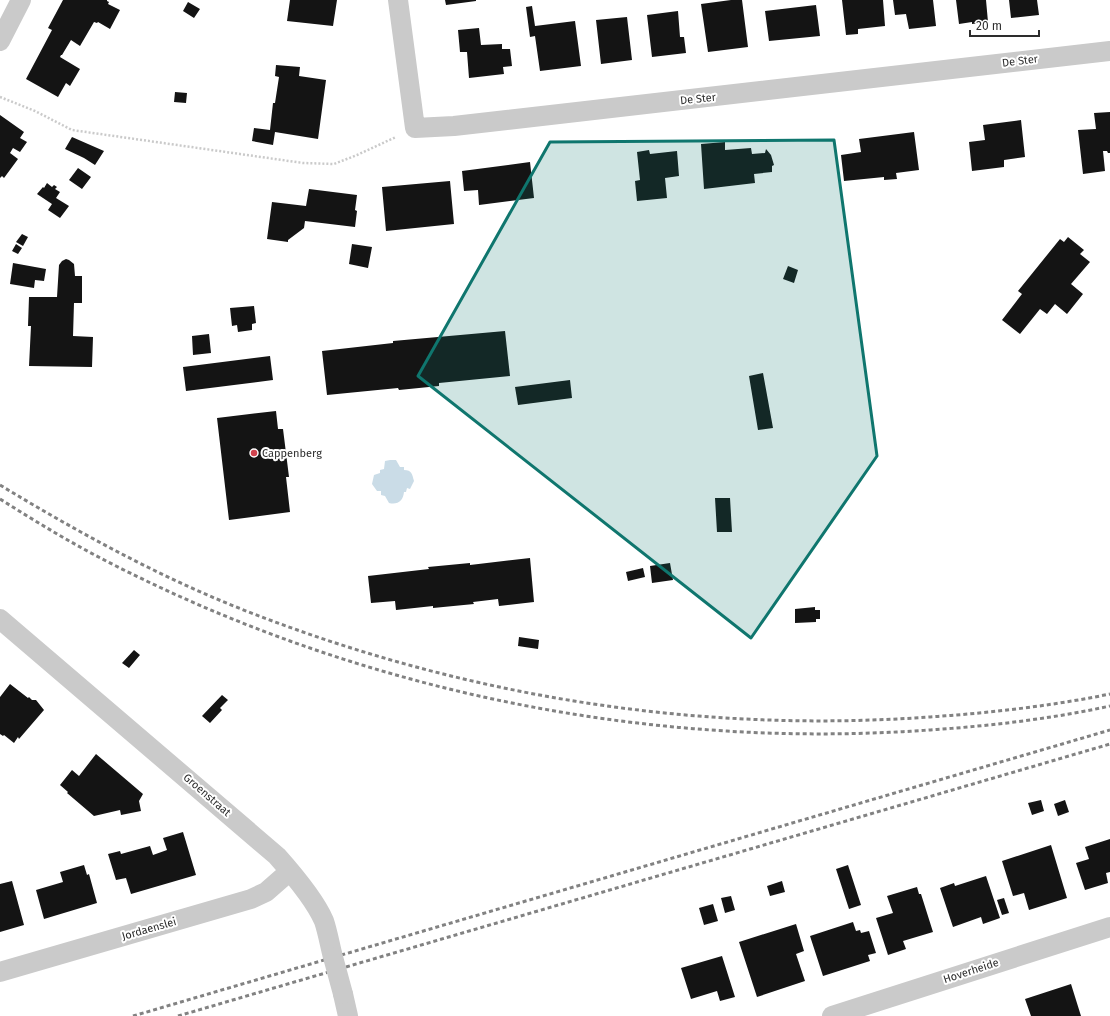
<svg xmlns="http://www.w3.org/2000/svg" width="1110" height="1016" font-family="'Fira Sans',sans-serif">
	<rect width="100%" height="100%" fill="#fff"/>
	<path fill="#cadce7" d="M 390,460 L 396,460 L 400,467 L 404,467 L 404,470 C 412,470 412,474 414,481 L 410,489 L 407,488 L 406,492 L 404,492 C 403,501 398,505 389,503 L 385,496 L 381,495 L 381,491 L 377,491 L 372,484 L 374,475 L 380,473 L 380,470 L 384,469 L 385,461 Z"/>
	<path fill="#141414" d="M 63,0 L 107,0 L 107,1 L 109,2 L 108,4 L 120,10 L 110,29 L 98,22 L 97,23 L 94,22 L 80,46 L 71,40 L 62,55 L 61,55 L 60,57 L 80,69 L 70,86 L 66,83 L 58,97 L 26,79 L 52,30 L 48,28 Z
		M 290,0 L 337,0 L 333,26 L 287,21 Z
		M 445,0 L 476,0 L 476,1 L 446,5 Z
		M 731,0 L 742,0 L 748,47 L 708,52 L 701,4 Z
		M 842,0 L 883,0 L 885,26 L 858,29 L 858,34 L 846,35 Z
		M 893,0 L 933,0 L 936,26 L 909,29 L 906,14 L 895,15 Z
		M 956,0 L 986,0 L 988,22 L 972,24 L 972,22 L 959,24 Z
		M 1009,0 L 1037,0 L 1039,15 L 1011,18 Z
		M 188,2 L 200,9 L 194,18 L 183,11 Z
		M 816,5 L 820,36 L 769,41 L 765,11 Z
		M 532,6 L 535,26 L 575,21 L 581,66 L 540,71 L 535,36 L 530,37 L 526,7 Z
		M 678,11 L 680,37 L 684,37 L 686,53 L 652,57 L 647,15 Z
		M 627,17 L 632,60 L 601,64 L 596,20 Z
		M 479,28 L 481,45 L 502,44 L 502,49 L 510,49 L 512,66 L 503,67 L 504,74 L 469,78 L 467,52 L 460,52 L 458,30 Z
		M 276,65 L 300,67 L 299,76 L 326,80 L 318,139 L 275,132 L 273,145 L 252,141 L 254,128 L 270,130 L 273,103 L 275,103 L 279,77 L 275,76 Z
		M 175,92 L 187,93 L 186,103 L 174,102 Z
		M 1110,112 L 1110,153 L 1108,153 L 1107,151 L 1103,151 L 1105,171 L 1083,174 L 1078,130 L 1096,129 L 1094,113 Z
		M 0,115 L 24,132 L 20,138 L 27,142 L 20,152 L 13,148 L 10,153 L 18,159 L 4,178 L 2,176 L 0,178 Z
		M 1021,120 L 1025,157 L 1004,160 L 1004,167 L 972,171 L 969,142 L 985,140 L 983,125 Z
		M 914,132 L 919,170 L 896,173 L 897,179 L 884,180 L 884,177 L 844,181 L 841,155 L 861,152 L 859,139 Z
		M 72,137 L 104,151 L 95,165 L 84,158 L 65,149 Z
		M 725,142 L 725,150 L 751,148 L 752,154 L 765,153 L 766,149 L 771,155 L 774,165 L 772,166 L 772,172 L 754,174 L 755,183 L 704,189 L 701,144 Z
		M 649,150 L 650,154 L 677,151 L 679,176 L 665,178 L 667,198 L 637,201 L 635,181 L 640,180 L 637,152 Z
		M 530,162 L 534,198 L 479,205 L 478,190 L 464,191 L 462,171 Z
		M 78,168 L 91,177 L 82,189 L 69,180 Z
		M 450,181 L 454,224 L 386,231 L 382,187 Z
		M 47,183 L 52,187 L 54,185 L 57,187 L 55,189 L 60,192 L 56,198 L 69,206 L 60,218 L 48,210 L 52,204 L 37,194 L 43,187 L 44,188 Z
		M 309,189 L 357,195 L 355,210 L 357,211 L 355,227 L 305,221 L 304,228 L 288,240 L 288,242 L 267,239 L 272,202 L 306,206 Z
		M 22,234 L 28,237 L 23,246 L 16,242 Z
		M 1068,237 L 1084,250 L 1080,254 L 1090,262 L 1071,284 L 1083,294 L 1067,314 L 1055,304 L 1047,314 L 1040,309 L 1020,334 L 1002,320 L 1022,294 L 1018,291 L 1060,239 L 1064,242 Z
		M 16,244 L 22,248 L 18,254 L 12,251 Z
		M 352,244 L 372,247 L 368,268 L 349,264 Z
		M 66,259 L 69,260 L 74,264 L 75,276 L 82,276 L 82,303 L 74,303 L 73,336 L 93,337 L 92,367 L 29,366 L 31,326 L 28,326 L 29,297 L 57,297 L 59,265 L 62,261 Z
		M 13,263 L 46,269 L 44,281 L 35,280 L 34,288 L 10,284 Z
		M 788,266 L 798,270 L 794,283 L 783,279 Z
		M 254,306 L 256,323 L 252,324 L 252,330 L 238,332 L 237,325 L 232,326 L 230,308 Z
		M 505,331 L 510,376 L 439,383 L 439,386 L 399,390 L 398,388 L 327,395 L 322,351 L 393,343 L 393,341 Z
		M 209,334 L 211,353 L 193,355 L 192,336 Z
		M 270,356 L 273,380 L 186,391 L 183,367 Z
		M 763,373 L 773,428 L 758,430 L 749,376 Z
		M 570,380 L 572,398 L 518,405 L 515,387 Z
		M 276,411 L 278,429 L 283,429 L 289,477 L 286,477 L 290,512 L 229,520 L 217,418 Z
		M 715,498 L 730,498 L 732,532 L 717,532 Z
		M 530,558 L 534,602 L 499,606 L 498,599 L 473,602 L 474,604 L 433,608 L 433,606 L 396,610 L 395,601 L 371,603 L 368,576 L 429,569 L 428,567 L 470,563 L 470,565 Z
		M 670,563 L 673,580 L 652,583 L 650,566 Z
		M 643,568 L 645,577 L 628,581 L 626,572 Z
		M 815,607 L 815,610 L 820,610 L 820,619 L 816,619 L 816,622 L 795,623 L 795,609 Z
		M 519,637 L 539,640 L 538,649 L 518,646 Z
		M 134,650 L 140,655 L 129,668 L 122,663 Z
		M 10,684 L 28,698 L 29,697 L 32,700 L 36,700 L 44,710 L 19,739 L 18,737 L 14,743 L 4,735 L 3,736 L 0,734 L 0,697 Z
		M 222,695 L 228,700 L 220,708 L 222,710 L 210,723 L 202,716 Z
		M 96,754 L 143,794 L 139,801 L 141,811 L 121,815 L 120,810 L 94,816 L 67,793 L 68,792 L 60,785 L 72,770 L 79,776 Z
		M 1041,800 L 1044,811 L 1032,815 L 1028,803 Z
		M 1065,800 L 1069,812 L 1058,816 L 1054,804 Z
		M 183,832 L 196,875 L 131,894 L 126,878 L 116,880 L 108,854 L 120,851 L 121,854 L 150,846 L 153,855 L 167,850 L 163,838 Z
		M 1110,839 L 1110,872 L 1106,873 L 1108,883 L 1085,890 L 1076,863 L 1089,859 L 1085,847 Z
		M 1051,845 L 1067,898 L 1029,910 L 1024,893 L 1013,896 L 1002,861 Z
		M 84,865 L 87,875 L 89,874 L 97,903 L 44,919 L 36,890 L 63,882 L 60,872 Z
		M 848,865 L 861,905 L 849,909 L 836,869 Z
		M 986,876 L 1000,918 L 983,924 L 981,917 L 953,927 L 940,888 L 954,883 L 955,886 Z
		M 12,881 L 24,925 L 0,932 L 0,884 Z
		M 782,881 L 785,892 L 770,896 L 767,886 Z
		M 917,887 L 919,894 L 921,894 L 933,932 L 903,941 L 906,949 L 888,955 L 876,918 L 893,913 L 887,896 Z
		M 731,896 L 735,910 L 725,913 L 721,898 Z
		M 1004,898 L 1009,913 L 1002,915 L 997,900 Z
		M 713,904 L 718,921 L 704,925 L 699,908 Z
		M 853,922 L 856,931 L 860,930 L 861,933 L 869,931 L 876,953 L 868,955 L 870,961 L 823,976 L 810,936 Z
		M 796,924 L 804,951 L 796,954 L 805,981 L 757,997 L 739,942 Z
		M 722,956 L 735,997 L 720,1001 L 717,991 L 691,999 L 681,968 Z
		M 1071,984 L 1081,1016 L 1031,1016 L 1025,999 Z"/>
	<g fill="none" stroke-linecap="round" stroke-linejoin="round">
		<path stroke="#cacaca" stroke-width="2.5" stroke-dasharray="2 2" stroke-linecap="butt" d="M 0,97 L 35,111 L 72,130 L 303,163 L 334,164 L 357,155 L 396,137"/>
		<path stroke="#cacaca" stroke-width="20" d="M 398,0 L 415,128 L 454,126 L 1110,51
			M 0,41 L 21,0
			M 0,619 L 277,856 C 293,874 315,900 324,921 C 328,933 330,946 333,957
			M 0,972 L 251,899 L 266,892 L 290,871
			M 343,994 L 348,1016
			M 832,1016 L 1110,927"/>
		<path stroke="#828282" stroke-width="3" stroke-dasharray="4 3" stroke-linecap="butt" d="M 0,485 C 81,534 165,580 254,614 C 464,695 688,732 914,718 C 980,714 1046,707 1110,694
			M 0,499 C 38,523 76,546 116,566 C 361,690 640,748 914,731 C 980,727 1046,720 1110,706
			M 133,1016 L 1110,730
			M 178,1016 L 1110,744"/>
		<path stroke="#cacaca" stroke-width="20" d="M 333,957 L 343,994"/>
	</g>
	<path fill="#0f766e" fill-opacity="0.2" stroke="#0f766e" stroke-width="3" stroke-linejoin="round" d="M 834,140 L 877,456 L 751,638 L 418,376 L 550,142 Z"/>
	<circle fill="#d0434e" stroke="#fff" stroke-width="1.5" cx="254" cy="453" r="4"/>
	<g text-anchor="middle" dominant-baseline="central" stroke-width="4" stroke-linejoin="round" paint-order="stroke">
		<g font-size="11" fill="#2d2d2d" stroke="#fff">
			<text transform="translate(1020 61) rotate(-7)">De Ster</text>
			<text transform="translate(698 99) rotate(-6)">De Ster</text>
			<text transform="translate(207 795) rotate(41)">Groenstraat</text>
			<text transform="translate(149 929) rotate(-16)">Jordaenslei</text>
			<text transform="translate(971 971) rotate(-18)">Hoverheide</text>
		</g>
		<g font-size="11" fill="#2d2d2d" stroke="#fff" text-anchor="start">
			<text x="262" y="453">Cappenberg</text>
		</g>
	</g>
	<path d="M970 30v6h69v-6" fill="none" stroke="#2d2d2d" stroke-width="2"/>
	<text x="976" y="30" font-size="12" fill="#2d2d2d" stroke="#ffffff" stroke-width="3" paint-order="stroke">20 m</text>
</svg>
